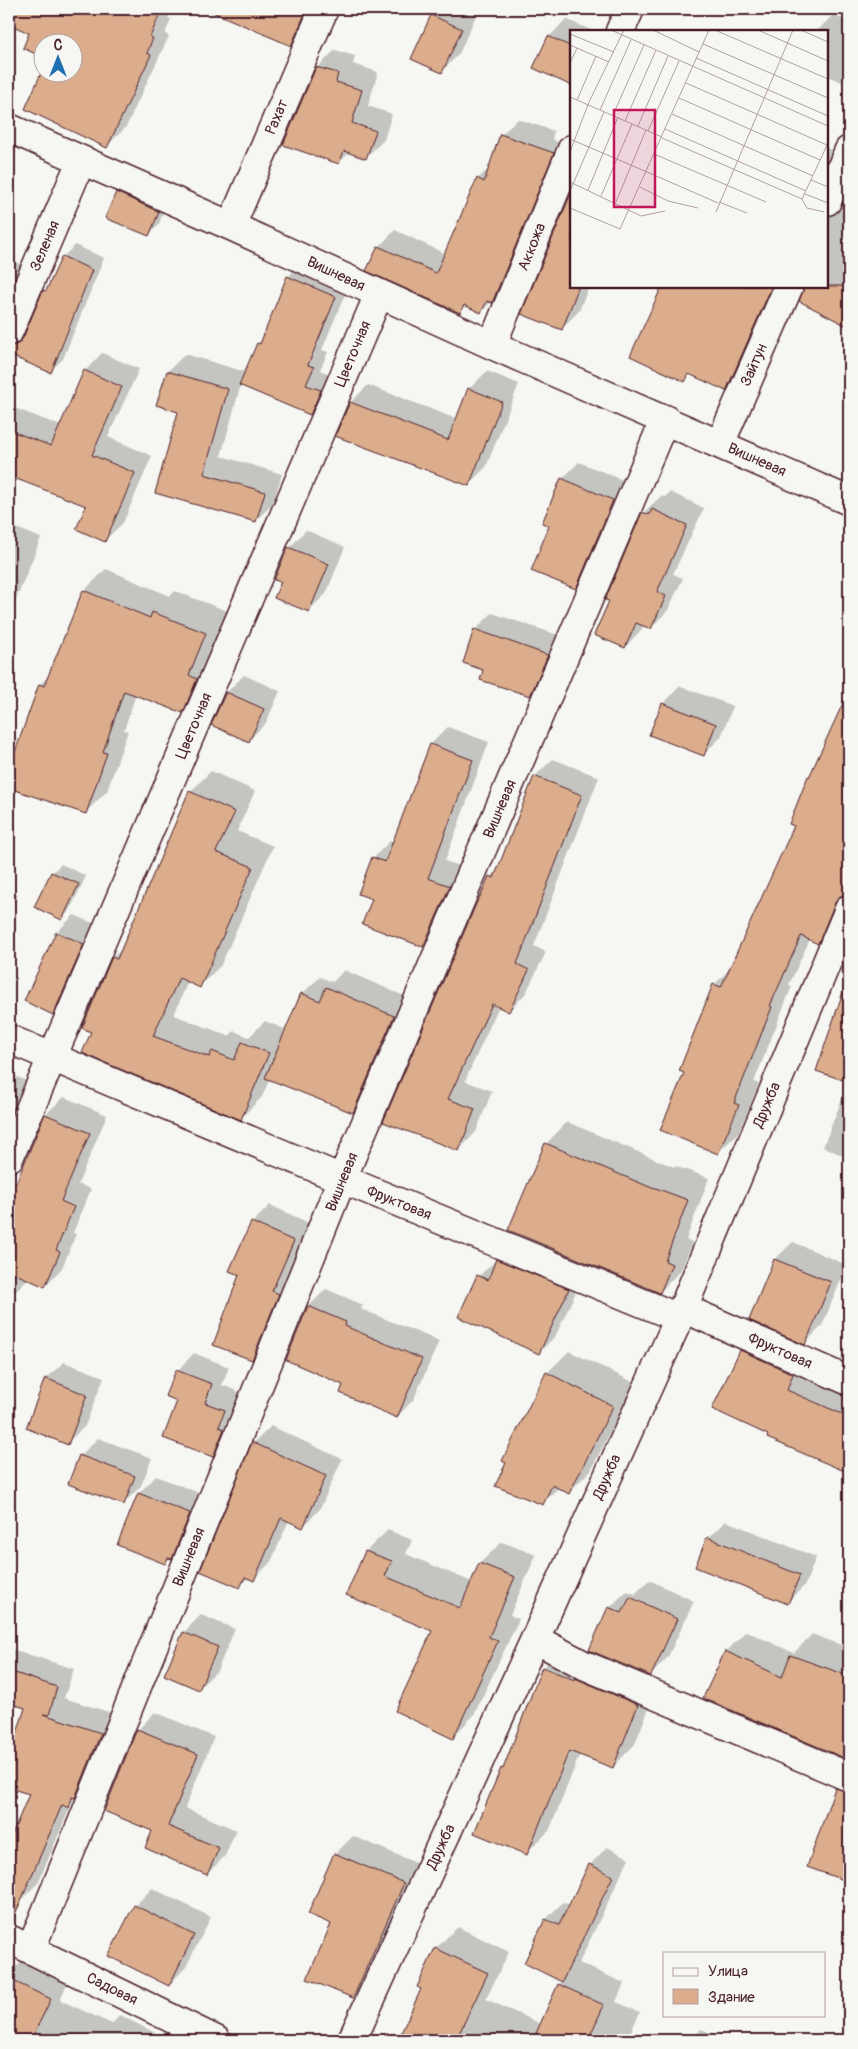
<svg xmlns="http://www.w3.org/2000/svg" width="858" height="2049" font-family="Pangolin,sans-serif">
	<rect width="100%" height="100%" fill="#f6f6f2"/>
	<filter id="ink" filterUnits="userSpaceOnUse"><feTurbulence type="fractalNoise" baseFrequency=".02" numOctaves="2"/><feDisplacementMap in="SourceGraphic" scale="10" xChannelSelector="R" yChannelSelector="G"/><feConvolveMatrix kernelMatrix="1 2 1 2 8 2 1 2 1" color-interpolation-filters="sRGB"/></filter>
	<g filter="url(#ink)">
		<path fill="#0003" d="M 19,9 L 172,9 L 168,18 L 171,19 L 165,34 L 169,36 L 126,127 L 107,146 L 72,72 L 72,42 L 42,42 L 42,55 L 24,47 L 30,33 L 12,24 Z
			M 255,9 L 316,9 L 308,27 L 291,45 L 247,26 Z
			M 439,9 L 473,9 L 478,11 L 459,54 L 441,72 L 412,59 L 432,15 Z
			M 833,15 L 849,22 L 849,85 L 827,76 L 827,31 L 817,31 Z
			M 566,19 L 593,31 L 572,31 L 572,85 L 549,37 Z
			M 335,50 L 355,56 L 353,64 L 378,72 L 368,106 L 392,114 L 384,140 L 366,157 L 350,152 L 339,163 L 317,68 Z
			M 518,119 L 554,131 L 552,139 L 565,146 L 508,285 L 481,312 L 466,305 L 460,312 L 379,247 L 395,230 L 446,254 L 478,179 L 491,166 L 501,135 Z
			M 827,148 L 836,153 L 827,172 Z
			M 827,181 L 837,199 L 849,199 L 849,328 L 841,325 L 842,322 L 827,286 Z
			M 126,184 L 167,203 L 158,226 L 149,234 L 117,193 Z
			M 75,245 L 104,258 L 63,359 L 50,371 L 9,354 L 9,328 L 16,334 L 25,335 L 44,291 L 50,286 L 63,257 Z
			M 9,260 L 26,266 L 9,306 Z
			M 302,262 L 350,282 L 322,350 L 328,352 L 320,370 L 335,376 L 325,399 L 310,413 L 241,384 L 221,456 L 282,474 L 273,504 L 255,521 L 156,492 L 180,411 L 168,371 L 185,354 L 246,372 L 258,344 L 264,337 L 288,277 Z
			M 572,286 L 589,286 L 579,311 L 562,328 Z
			M 713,286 L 780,286 L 742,373 L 725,390 Z
			M 102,353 L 139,369 L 108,437 L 152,456 L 123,523 L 105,540 L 87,506 L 9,474 L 9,410 L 12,407 L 61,426 L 85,371 Z
			M 487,371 L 519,384 L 486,467 L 468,485 L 337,435 L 351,402 L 368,385 L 457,419 L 469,389 Z
			M 579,462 L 630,483 L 593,570 L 576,587 L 550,525 L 562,479 Z
			M 670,492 L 704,508 L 673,574 L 683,578 L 668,610 L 651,628 L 644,625 L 642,629 L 625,647 L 610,600 L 643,513 L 661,496 L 665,497 Z
			M 9,525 L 41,538 L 9,617 Z
			M 306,530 L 345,547 L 326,594 L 308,611 L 289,548 Z
			M 106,569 L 170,596 L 175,591 L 227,611 L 210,653 L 204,689 L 182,711 L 136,694 L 124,730 L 128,731 L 107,791 L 85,813 L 9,787 L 9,773 L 40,684 L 51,674 L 84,591 Z
			M 492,613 L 564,637 L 547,677 L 530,695 L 485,669 L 475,630 Z
			M 244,675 L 280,691 L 266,723 L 249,740 L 213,725 L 227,692 Z
			M 680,686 L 733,706 L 721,737 L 704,754 L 663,704 Z
			M 849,694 L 849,896 L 838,921 L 817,942 L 810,939 L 789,985 L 792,986 L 754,1082 L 759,1084 L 739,1132 L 718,1153 L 685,1072 L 680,1070 L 715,984 L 731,968 L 795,825 L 809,777 L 812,774 Z
			M 448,727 L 489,742 L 445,861 L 466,868 L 441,928 L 423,946 L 373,898 L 373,858 L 391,840 L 394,842 L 431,744 Z
			M 553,759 L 599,777 L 534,946 L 546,952 L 526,993 L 509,1011 L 499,1006 L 465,1081 L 492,1091 L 476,1132 L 459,1150 L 385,1122 L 490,877 L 500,867 L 535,776 Z
			M 211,771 L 255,791 L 237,831 L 273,846 L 221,965 L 200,986 L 188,981 L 174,1015 L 229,1036 L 234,1031 L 249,1037 L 265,1021 L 287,1030 L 302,994 L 320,977 L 333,982 L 344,970 L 411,999 L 370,1094 L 353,1111 L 270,1078 L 262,1097 L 241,1118 L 83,1027 L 113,957 L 123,948 L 190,792 Z
			M 61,864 L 86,876 L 70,910 L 62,919 L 52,873 Z
			M 9,892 L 18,895 L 9,916 Z
			M 74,915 L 100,926 L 71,996 L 53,1013 L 57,932 Z
			M 849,975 L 849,1080 L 818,1070 L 833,1027 L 831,1026 Z
			M 9,1066 L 16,1069 L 13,1075 L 33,1084 L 9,1125 Z
			M 849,1081 L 849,1158 L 823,1147 Z
			M 64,1097 L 107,1115 L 78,1184 L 91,1189 L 73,1233 L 76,1234 L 62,1268 L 45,1286 L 28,1278 L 9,1299 L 9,1202 L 46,1114 Z
			M 567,1122 L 674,1167 L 675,1166 L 709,1178 L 686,1240 L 693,1242 L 681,1270 L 660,1292 L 546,1144 Z
			M 270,1205 L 311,1224 L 289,1273 L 295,1276 L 269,1341 L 252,1358 L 241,1274 L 231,1270 L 252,1223 Z
			M 793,1242 L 847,1265 L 822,1326 L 805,1343 L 751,1319 L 775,1259 Z
			M 514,1243 L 585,1272 L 556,1335 L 539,1353 L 479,1276 Z
			M 326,1289 L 363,1305 L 361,1309 L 439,1341 L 414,1399 L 397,1417 L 345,1384 L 309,1306 Z
			M 761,1330 L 849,1388 L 849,1472 L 768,1437 L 769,1435 L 741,1351 Z
			M 569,1351 L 635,1383 L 591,1470 L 569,1492 L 559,1487 L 542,1504 L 547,1373 Z
			M 194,1353 L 229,1367 L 222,1385 L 242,1393 L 230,1438 L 213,1456 L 179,1400 L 177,1371 Z
			M 64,1362 L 104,1377 L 85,1426 L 67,1443 L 46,1379 Z
			M 271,1426 L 342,1459 L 320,1509 L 303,1527 L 289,1520 L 271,1562 L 254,1579 L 249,1577 L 239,1587 L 254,1443 Z
			M 98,1438 L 152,1458 L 141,1486 L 124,1503 L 80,1456 Z
			M 156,1476 L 207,1496 L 189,1540 L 165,1562 L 139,1493 Z
			M 726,1521 L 816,1557 L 805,1585 L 787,1603 L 708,1538 Z
			M 388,1530 L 412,1540 L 406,1554 L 472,1582 L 480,1563 L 502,1542 L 536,1555 L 510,1615 L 519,1619 L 474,1715 L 453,1737 L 434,1631 L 348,1595 L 366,1551 Z
			M 649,1580 L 694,1601 L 668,1657 L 651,1675 L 609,1608 L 627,1591 L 635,1594 Z
			M 201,1615 L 235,1629 L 217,1671 L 199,1688 L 166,1674 L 184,1632 Z
			M 746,1631 L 794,1653 L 812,1634 L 849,1648 L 849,1759 L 705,1698 L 726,1652 Z
			M 565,1646 L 659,1682 L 635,1744 L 613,1767 L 580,1754 L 549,1831 L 526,1853 L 476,1832 L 502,1768 L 507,1763 L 543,1668 Z
			M 9,1648 L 74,1669 L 64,1698 L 118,1715 L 86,1789 L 72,1803 L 38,1883 L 20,1901 L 9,1896 L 9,1845 L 30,1793 L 9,1786 L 9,1762 L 27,1707 L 9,1702 Z
			M 155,1712 L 214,1737 L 185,1808 L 236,1830 L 225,1856 L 207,1874 L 154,1831 L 138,1730 Z
			M 849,1775 L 849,1880 L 808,1866 L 836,1789 Z
			M 353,1836 L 421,1865 L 370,1979 L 353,1996 L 335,1854 Z
			M 607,1847 L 629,1858 L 579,1963 L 624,1983 L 616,2002 L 640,2012 L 627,2040 L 399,2040 L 423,1989 L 418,1986 L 436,1948 L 458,1927 L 509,1952 L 486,1999 L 541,2024 L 559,1985 L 562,1981 L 546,1919 L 563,1902 L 570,1905 L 590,1865 Z
			M 152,1888 L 211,1917 L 186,1967 L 169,1985 L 135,1906 Z
			M 25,1958 L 69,1979 L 60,2000 L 112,2024 L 120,2015 L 169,2040 L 9,2040 L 9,1968 L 13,1970 Z
			M 701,2029 L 729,2040 L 692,2040 Z"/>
		<path fill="#dbad8c" stroke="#4a1f2b" d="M 9,9 L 162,9 L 150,37 L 153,38 L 147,53 L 151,55 L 107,148 L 25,109 L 42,71 L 42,72 L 72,72 L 72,42 L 42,42 L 42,57 L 23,48 L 29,33 L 9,24 Z
			M 206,9 L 307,9 L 291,46 Z
			M 431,15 L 462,29 L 442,73 L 411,59 Z
			M 548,36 L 572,47 L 572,86 L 533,68 Z
			M 316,67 L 338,73 L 336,82 L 362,90 L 352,123 L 376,131 L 366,159 L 344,151 L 339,164 L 283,145 Z
			M 500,134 L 554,153 L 492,303 L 487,301 L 481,313 L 464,305 L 460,313 L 366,271 L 378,246 L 436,273 L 477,178 L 484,182 Z
			M 572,191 L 572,286 L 579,286 L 562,330 L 521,314 Z
			M 116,192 L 159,212 L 149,236 L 105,218 Z
			M 62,256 L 92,270 L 51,373 L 9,355 L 9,346 L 18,344 L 23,338 L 43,290 L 46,291 Z
			M 287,276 L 336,297 L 308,365 L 314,367 L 306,385 L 321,390 L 310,415 L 239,385 L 257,343 L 260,344 Z
			M 662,286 L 772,286 L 726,391 L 689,374 L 685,382 L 630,356 Z
			M 804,286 L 849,286 L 849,327 L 799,301 Z
			M 84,370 L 122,387 L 92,455 L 135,473 L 105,542 L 76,529 L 86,506 L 9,476 L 9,430 L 51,446 Z
			M 167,371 L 228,389 L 204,474 L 265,492 L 256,522 L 155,493 L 178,412 L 156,405 Z
			M 468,388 L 502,402 L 469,486 L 335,436 L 350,402 L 448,440 Z
			M 561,478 L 613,500 L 576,589 L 531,571 L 549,526 L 542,523 Z
			M 652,509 L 687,525 L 657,592 L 666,596 L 651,629 L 636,623 L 625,648 L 594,635 L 609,601 L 605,600 L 642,512 L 649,515 Z
			M 288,547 L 329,564 L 309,612 L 274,598 L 281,582 L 274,580 Z
			M 83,590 L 150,618 L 152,612 L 206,633 L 189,675 L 197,679 L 183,713 L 124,691 L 103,752 L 107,753 L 86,814 L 9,788 L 9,769 L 39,684 L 44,686 Z
			M 474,629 L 548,655 L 530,696 L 480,680 L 483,670 L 463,663 Z
			M 849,690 L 849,894 L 840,896 L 835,903 L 818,944 L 801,936 L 770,1006 L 772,1007 L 734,1103 L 739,1105 L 718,1154 L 660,1130 L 684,1073 L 679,1071 L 713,984 L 721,987 L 794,826 L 789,824 L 808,776 L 809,777 Z
			M 226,692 L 264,709 L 249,742 L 211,725 Z
			M 662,703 L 716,724 L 704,756 L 649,735 Z
			M 430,744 L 473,760 L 428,878 L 450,886 L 423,947 L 362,924 L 372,899 L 358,894 L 372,857 L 385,862 Z
			M 534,776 L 582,795 L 517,964 L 529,970 L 509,1012 L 492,1004 L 448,1099 L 475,1109 L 459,1151 L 383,1122 L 479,897 L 480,897 L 489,876 L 494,878 Z
			M 189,791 L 235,812 L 216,852 L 253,867 L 200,988 L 179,978 L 153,1036 L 209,1057 L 212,1051 L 234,1060 L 242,1042 L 269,1053 L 241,1120 L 82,1053 L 91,1032 L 82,1028 L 112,957 L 117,959 Z
			M 51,872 L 79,884 L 62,920 L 34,907 Z
			M 56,932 L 84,944 L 53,1015 L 24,1001 Z
			M 326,987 L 394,1016 L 353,1113 L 265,1078 L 301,993 L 320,1001 Z
			M 844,989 L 849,990 L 849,1082 L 816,1071 Z
			M 45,1114 L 90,1133 L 61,1201 L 74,1207 L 56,1250 L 60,1252 L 45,1287 L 9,1271 L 9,1180 L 16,1183 Z
			M 545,1143 L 652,1188 L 653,1187 L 688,1200 L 665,1261 L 672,1264 L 660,1293 L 508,1230 Z
			M 251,1222 L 294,1241 L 272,1291 L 279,1294 L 252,1360 L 213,1345 L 239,1275 L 229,1271 Z
			M 496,1259 L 569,1289 L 539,1354 L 458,1317 L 477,1275 L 488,1280 Z
			M 774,1259 L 831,1282 L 805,1345 L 749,1320 Z
			M 308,1306 L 346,1322 L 345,1326 L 422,1359 L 397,1418 L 340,1393 L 343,1385 L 286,1360 Z
			M 740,1350 L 793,1374 L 787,1390 L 849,1417 L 849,1473 L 767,1438 L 768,1435 L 712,1409 Z
			M 176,1370 L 212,1384 L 205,1403 L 225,1410 L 219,1427 L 224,1429 L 213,1457 L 163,1438 L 177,1401 L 165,1396 Z
			M 546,1372 L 613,1406 L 569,1494 L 552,1485 L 543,1505 L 495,1486 L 506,1463 L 502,1461 Z
			M 45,1378 L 87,1395 L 68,1445 L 26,1428 Z
			M 252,1442 L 326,1476 L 303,1528 L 281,1518 L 254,1581 L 245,1577 L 240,1588 L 200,1571 Z
			M 79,1455 L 135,1476 L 124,1505 L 68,1484 Z
			M 138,1493 L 190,1513 L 172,1559 L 168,1558 L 165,1564 L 117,1545 Z
			M 707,1537 L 800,1575 L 788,1604 L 695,1567 Z
			M 365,1551 L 392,1561 L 385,1576 L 460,1608 L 479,1563 L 515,1577 L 489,1637 L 498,1641 L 453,1739 L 395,1711 L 432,1631 L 346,1595 Z
			M 630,1597 L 677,1619 L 651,1676 L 589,1650 L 608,1607 L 622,1613 Z
			M 183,1632 L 218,1647 L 199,1690 L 164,1675 Z
			M 725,1651 L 782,1677 L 790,1655 L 849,1676 L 849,1760 L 703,1698 Z
			M 542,1667 L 575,1680 L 575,1678 L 638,1705 L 613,1768 L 569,1751 L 527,1855 L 474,1833 L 501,1768 L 503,1769 Z
			M 9,1671 L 57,1687 L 49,1715 L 43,1714 L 101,1733 L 75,1798 L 72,1797 L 69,1808 L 62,1805 L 11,1924 L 9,1924 L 9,1842 L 29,1794 L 9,1788 L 9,1758 L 25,1708 L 9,1703 Z
			M 137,1729 L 198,1754 L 168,1826 L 219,1848 L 207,1875 L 145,1848 L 152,1831 L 104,1811 Z
			M 835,1788 L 849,1792 L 849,1882 L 807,1867 Z
			M 334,1853 L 404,1883 L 353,1998 L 307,1979 L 331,1924 L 308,1914 Z
			M 589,1864 L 613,1876 L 562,1982 L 524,1963 L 545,1919 L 559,1925 Z
			M 134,1905 L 194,1935 L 169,1986 L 108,1956 Z
			M 435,1948 L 488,1973 L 456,2040 L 398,2040 L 421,1989 L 417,1987 Z
			M 9,1979 L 51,1999 L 31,2040 L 9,2040 Z
			M 558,1984 L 604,2005 L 588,2040 L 533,2040 Z"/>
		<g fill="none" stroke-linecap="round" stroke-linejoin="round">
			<defs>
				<path id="minor" d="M 620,31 L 630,9
					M 9,128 L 231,226 L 492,345 L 849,501
					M 827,201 L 849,150
					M 231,226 L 324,9
					M 9,331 L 81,161
					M 492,345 L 572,149
					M 720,444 L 789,286
					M 9,1039 L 342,1179 L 679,1318
					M 9,1158 L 379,294
					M 683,1308 L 849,1381
					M 535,1639 L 584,1665 L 849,1777
					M 9,1939 L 216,2040
					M 31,1949 L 342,1179 L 665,419
					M 352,2040 L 535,1639 L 679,1318 L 849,909"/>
			</defs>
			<use href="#minor" stroke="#4a1f2b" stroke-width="31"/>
			<use href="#minor" stroke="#f6f6f2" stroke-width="28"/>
		</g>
	</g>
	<g text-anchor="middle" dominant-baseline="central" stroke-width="4" stroke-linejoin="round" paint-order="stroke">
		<g font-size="15" fill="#4a1f2b" stroke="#f6f6f2">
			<text transform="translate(277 117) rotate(-67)">Рахат</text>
			<text transform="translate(45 246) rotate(-67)">Зеленая</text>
			<text transform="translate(532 247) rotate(-68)">Аккожа</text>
			<text transform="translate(336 274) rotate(25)">Вишневая</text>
			<text transform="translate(353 354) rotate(-67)">Цветочная</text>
			<text transform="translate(754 365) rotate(-66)">Зайтун</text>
			<text transform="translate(757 460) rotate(24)">Вишневая</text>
			<text transform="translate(194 726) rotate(-67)">Цветочная</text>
			<text transform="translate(500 809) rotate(-67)">Вишневая</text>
			<text transform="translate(767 1105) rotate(-67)">Дружба</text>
			<text transform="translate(342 1182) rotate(-68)">Вишневая</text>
			<text transform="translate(399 1203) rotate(22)">Фруктовая</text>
			<text transform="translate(780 1351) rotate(24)">Фруктовая</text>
			<text transform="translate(607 1477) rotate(-66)">Дружба</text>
			<text transform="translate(189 1557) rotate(-68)">Вишневая</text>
			<text transform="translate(441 1847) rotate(-65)">Дружба</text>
			<text transform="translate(112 1989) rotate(26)">Садовая</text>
		</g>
	</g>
	<g transform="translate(570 30)">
		<rect width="258" height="258" fill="#f6f6f2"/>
		<path fill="none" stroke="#b1a0a2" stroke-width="1" d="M 41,0 L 258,96M 83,0 L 129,22M 145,0 L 258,49M 188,0 L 258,31M 231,0 L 258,12M 0,4 L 44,22M 133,14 L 258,68M 0,15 L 39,32M 126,28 L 258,86M 0,33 L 7,18M 116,53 L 257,115M 0,67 L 92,107M 109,68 L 250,130M 7,70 L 26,26M 30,80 L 61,10M 102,84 L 243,146M 43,85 L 74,15M 55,91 L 86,20M 68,96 L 98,26M 95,99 L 236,161M 78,101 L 109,31M 92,108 L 232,169M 0,109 L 77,142M 0,122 L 19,72 L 54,0M 84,124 L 196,172M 77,142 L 148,173M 241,150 L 258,157M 0,152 L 71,186 L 95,181M 70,157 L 98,171 L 128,178M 18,160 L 48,87M 0,161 L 34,82M 235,164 L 258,173M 31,166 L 62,94M 232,169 L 258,113M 232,169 L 237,178 L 254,182M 46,172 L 76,100M 149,172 L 177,183M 0,178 L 50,199 L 139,0M 146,182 L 223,0"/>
		<path fill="#c2185b" fill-opacity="0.15" stroke="#c2185b" stroke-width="2.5" d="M 44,80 L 85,80 L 85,177 L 44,177 Z"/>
		<rect width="258" height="258" fill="none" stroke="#4a1f2b" stroke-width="2.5"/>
	</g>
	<rect width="858" height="2049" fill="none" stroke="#f6f6f2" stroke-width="30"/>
	<rect x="15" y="15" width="828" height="2019" fill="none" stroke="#4a1f2b" stroke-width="2" filter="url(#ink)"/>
	<rect x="663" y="1952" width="162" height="65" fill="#f6f6f2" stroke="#b1a0a2"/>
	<rect x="673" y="1968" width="25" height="8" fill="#f6f6f2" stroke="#b1a0a2"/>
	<text x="708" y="1976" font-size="15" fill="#4a1f2b">Улица</text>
	<rect x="673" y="1989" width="25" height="15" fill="#dbad8c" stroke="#b1a0a2"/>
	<text x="708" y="2002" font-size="15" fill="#4a1f2b">Здание</text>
	<g transform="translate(58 58)"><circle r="24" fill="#f6f6f2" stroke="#b1a0a2"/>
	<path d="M0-4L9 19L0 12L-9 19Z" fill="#1f6fb2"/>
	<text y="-8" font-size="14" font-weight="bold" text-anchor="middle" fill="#4a1f2b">С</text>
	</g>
</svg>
